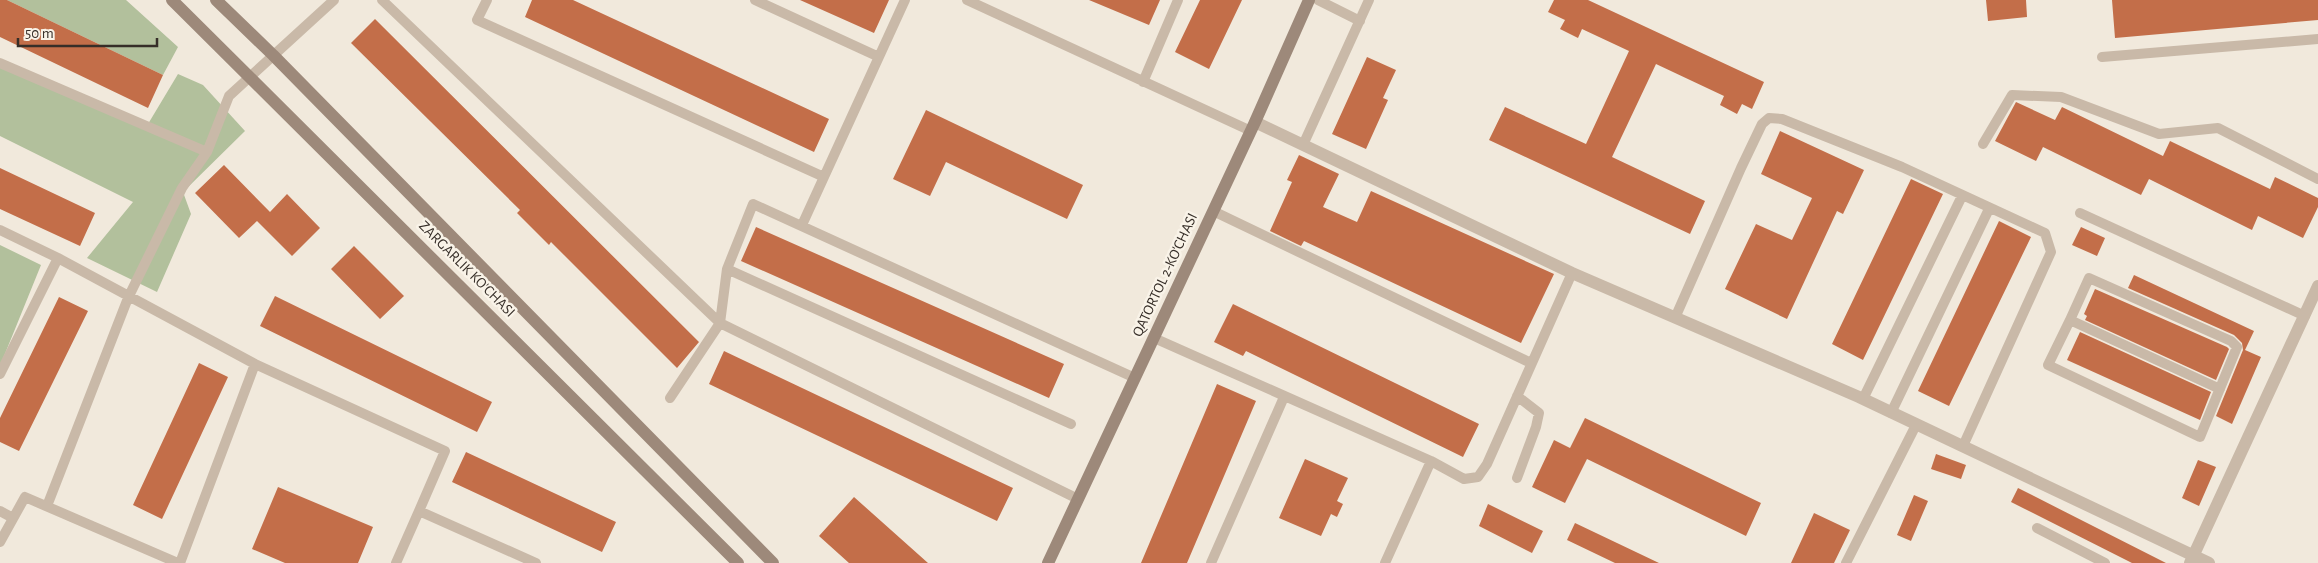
<svg xmlns="http://www.w3.org/2000/svg" width="2318" height="563" font-family="'Alegreya Sans',sans-serif">
	<rect width="100%" height="100%" fill="#f1e9dc"/>
	<path fill="#b2c09c" d="M 7,0 L 126,0 L 178,47 L 163,75 Z
		M 0,60 L 145,129 L 178,74 L 203,85 L 245,131 L 183,192 L 191,214 L 157,292 L 87,258 L 133,202 L 0,136 Z
		M 0,245 L 41,265 L 0,366 Z"/>
	<path fill="#c36e49" d="M 0,0 L 7,0 L 163,75 L 148,108 L 0,37 Z
		M 532,0 L 573,0 L 829,119 L 814,152 L 525,17 Z
		M 800,0 L 889,0 L 874,33 Z
		M 1089,0 L 1160,0 L 1149,25 Z
		M 1200,0 L 1242,0 L 1209,69 L 1175,52 Z
		M 1554,0 L 1588,0 L 1764,82 L 1752,109 L 1742,104 L 1737,114 L 1720,105 L 1724,96 L 1656,64 L 1612,157 L 1705,201 L 1690,234 L 1489,140 L 1505,107 L 1586,144 L 1629,51 L 1582,29 L 1578,38 L 1560,29 L 1565,20 L 1548,12 Z
		M 1986,0 L 2026,0 L 2027,17 L 1988,21 Z
		M 2112,0 L 2318,0 L 2318,20 L 2115,38 Z
		M 375,19 L 699,342 L 677,368 L 551,242 L 549,245 L 517,213 L 520,210 L 351,43 Z
		M 1367,57 L 1396,70 L 1383,98 L 1388,100 L 1366,149 L 1332,134 Z
		M 2016,102 L 2055,120 L 2062,107 L 2163,156 L 2170,141 L 2270,189 L 2275,177 L 2318,198 L 2318,207 L 2303,238 L 2258,216 L 2252,230 L 2149,179 L 2141,195 L 2043,147 L 2036,161 L 1995,141 Z
		M 926,110 L 1083,185 L 1067,219 L 946,162 L 930,196 L 893,179 Z
		M 1780,131 L 1864,170 L 1843,214 L 1837,211 L 1787,319 L 1725,289 L 1756,224 L 1792,240 L 1812,198 L 1761,174 Z
		M 1299,155 L 1339,174 L 1323,207 L 1357,222 L 1371,191 L 1554,274 L 1521,343 L 1304,241 L 1301,246 L 1270,231 L 1292,182 L 1287,180 Z
		M 224,165 L 270,212 L 287,194 L 320,228 L 292,256 L 257,221 L 239,238 L 195,193 Z
		M 0,168 L 95,213 L 80,246 L 0,209 Z
		M 1911,179 L 1943,194 L 1863,360 L 1832,344 Z
		M 1999,221 L 2031,237 L 1949,406 L 1918,391 Z
		M 756,227 L 1064,364 L 1049,398 L 741,261 Z
		M 2081,227 L 2105,238 L 2097,256 L 2072,245 Z
		M 354,246 L 404,296 L 380,319 L 331,269 Z
		M 2134,275 L 2254,331 L 2245,350 L 2261,357 L 2232,424 L 2216,416 L 2243,350 L 2242,343 L 2234,335 L 2128,288 Z
		M 2095,289 L 2227,347 L 2229,349 L 2216,380 L 2085,320 L 2087,316 L 2084,314 Z
		M 275,296 L 492,402 L 477,432 L 260,326 Z
		M 59,297 L 88,311 L 19,451 L 0,442 L 0,418 Z
		M 1233,304 L 1479,424 L 1463,457 L 1246,351 L 1243,356 L 1214,342 Z
		M 2080,332 L 2211,392 L 2200,420 L 2067,360 Z
		M 724,351 L 1013,488 L 997,521 L 709,384 Z
		M 199,363 L 228,377 L 162,519 L 133,505 Z
		M 1217,384 L 1256,401 L 1187,563 L 1141,563 Z
		M 1585,418 L 1761,503 L 1746,536 L 1587,459 L 1565,503 L 1532,487 L 1554,440 L 1570,448 Z
		M 466,452 L 616,522 L 602,552 L 452,482 Z
		M 1936,454 L 1966,465 L 1961,479 L 1931,469 Z
		M 1305,459 L 1348,478 L 1337,501 L 1343,504 L 1337,517 L 1331,514 L 1321,536 L 1279,518 Z
		M 2198,460 L 2216,467 L 2199,506 L 2182,498 Z
		M 278,487 L 373,527 L 358,563 L 285,563 L 252,549 Z
		M 2018,488 L 2166,563 L 2132,563 L 2011,502 Z
		M 1914,495 L 1928,501 L 1911,541 L 1897,535 Z
		M 854,497 L 928,563 L 849,563 L 819,536 Z
		M 1488,504 L 1543,531 L 1532,553 L 1479,526 Z
		M 1814,513 L 1850,530 L 1834,563 L 1791,563 Z
		M 1575,523 L 1659,563 L 1615,563 L 1567,540 Z"/>
	<g fill="none" stroke-linecap="round" stroke-linejoin="round">
		<path stroke="#c9b9a8" stroke-width="10" d="M 382,0 L 720,323 L 1078,499
			M 487,0 L 477,20 L 824,177
			M 755,0 L 879,57
			M 967,0 L 1251,131
			M 1318,0 L 1360,21
			M 2102,57 L 2318,39
			M 0,63 L 207,152
			M 1143,82 L 1178,0
			M 1983,144 L 2012,95 L 2061,97 L 2159,134 L 2218,128 L 2318,179
			M 1303,145 L 1369,0
			M 1213,211 L 1531,363
			M 2080,213 L 2305,316
			M 802,225 L 905,0
			M 0,230 L 58,258 L 255,364 L 445,451 L 419,511 L 536,563
			M 1675,318 L 1741,168 L 1762,124 L 1769,118 L 1782,119 L 1902,167 L 2045,233 L 2051,252 L 1963,446
			M 2070,320 L 2089,278 L 2231,341 L 2237,347 L 2200,437 L 2048,365 L 2070,320 L 2220,389
			M 1154,338 L 1431,461 L 1464,479 L 1478,477 L 1487,464 L 1572,273
			M 0,374 L 58,258
			M 670,398 L 720,323 L 727,269
			M 1863,399 L 1962,196
			M 1891,413 L 1989,209
			M 1071,424 L 727,269 L 753,204 L 1135,378
			M 1517,478 L 1536,427 L 1539,413 L 1517,396
			M 47,506 L 128,298 L 182,188 L 207,152 L 229,96 L 334,0
			M 0,511 L 13,518
			M 2037,528 L 2105,563
			M 0,542 L 25,497 L 178,563
			M 180,563 L 255,364
			M 396,563 L 419,511
			M 1211,563 L 1284,397
			M 1385,563 L 1431,461
			M 1846,563 L 1916,425"/>
		<path stroke="#c9b9a8" stroke-width="12" d="M 1255,122 L 1572,273 L 1859,397 L 2209,563
			M 2190,563 L 2318,286"/>
		<path stroke="#9d897a" stroke-width="12" d="M 172,0 L 738,563
			M 216,0 L 273,55 L 773,563
			M 1048,563 L 1255,122 L 1309,0"/>
	</g>
	<g text-anchor="middle" dominant-baseline="central" stroke-width="5" stroke-linejoin="round" paint-order="stroke">
		<g font-size="15" fill="#362e28" stroke="#f9f3e8">
			<text transform="translate(467 269) rotate(45)">ZARGARLIK KO'CHASI</text>
			<text transform="translate(1165 275) rotate(-65)">QATORTOL 2-KO'CHASI</text>
		</g>
	</g>
	<path d="M18 38v8h139v-8" fill="none" stroke="#362e28" stroke-width="2.5"/>
	<text x="25" y="38" font-size="15" fill="#362e28" stroke="#f9f3e8" stroke-width="4" paint-order="stroke">50 m</text>
</svg>
